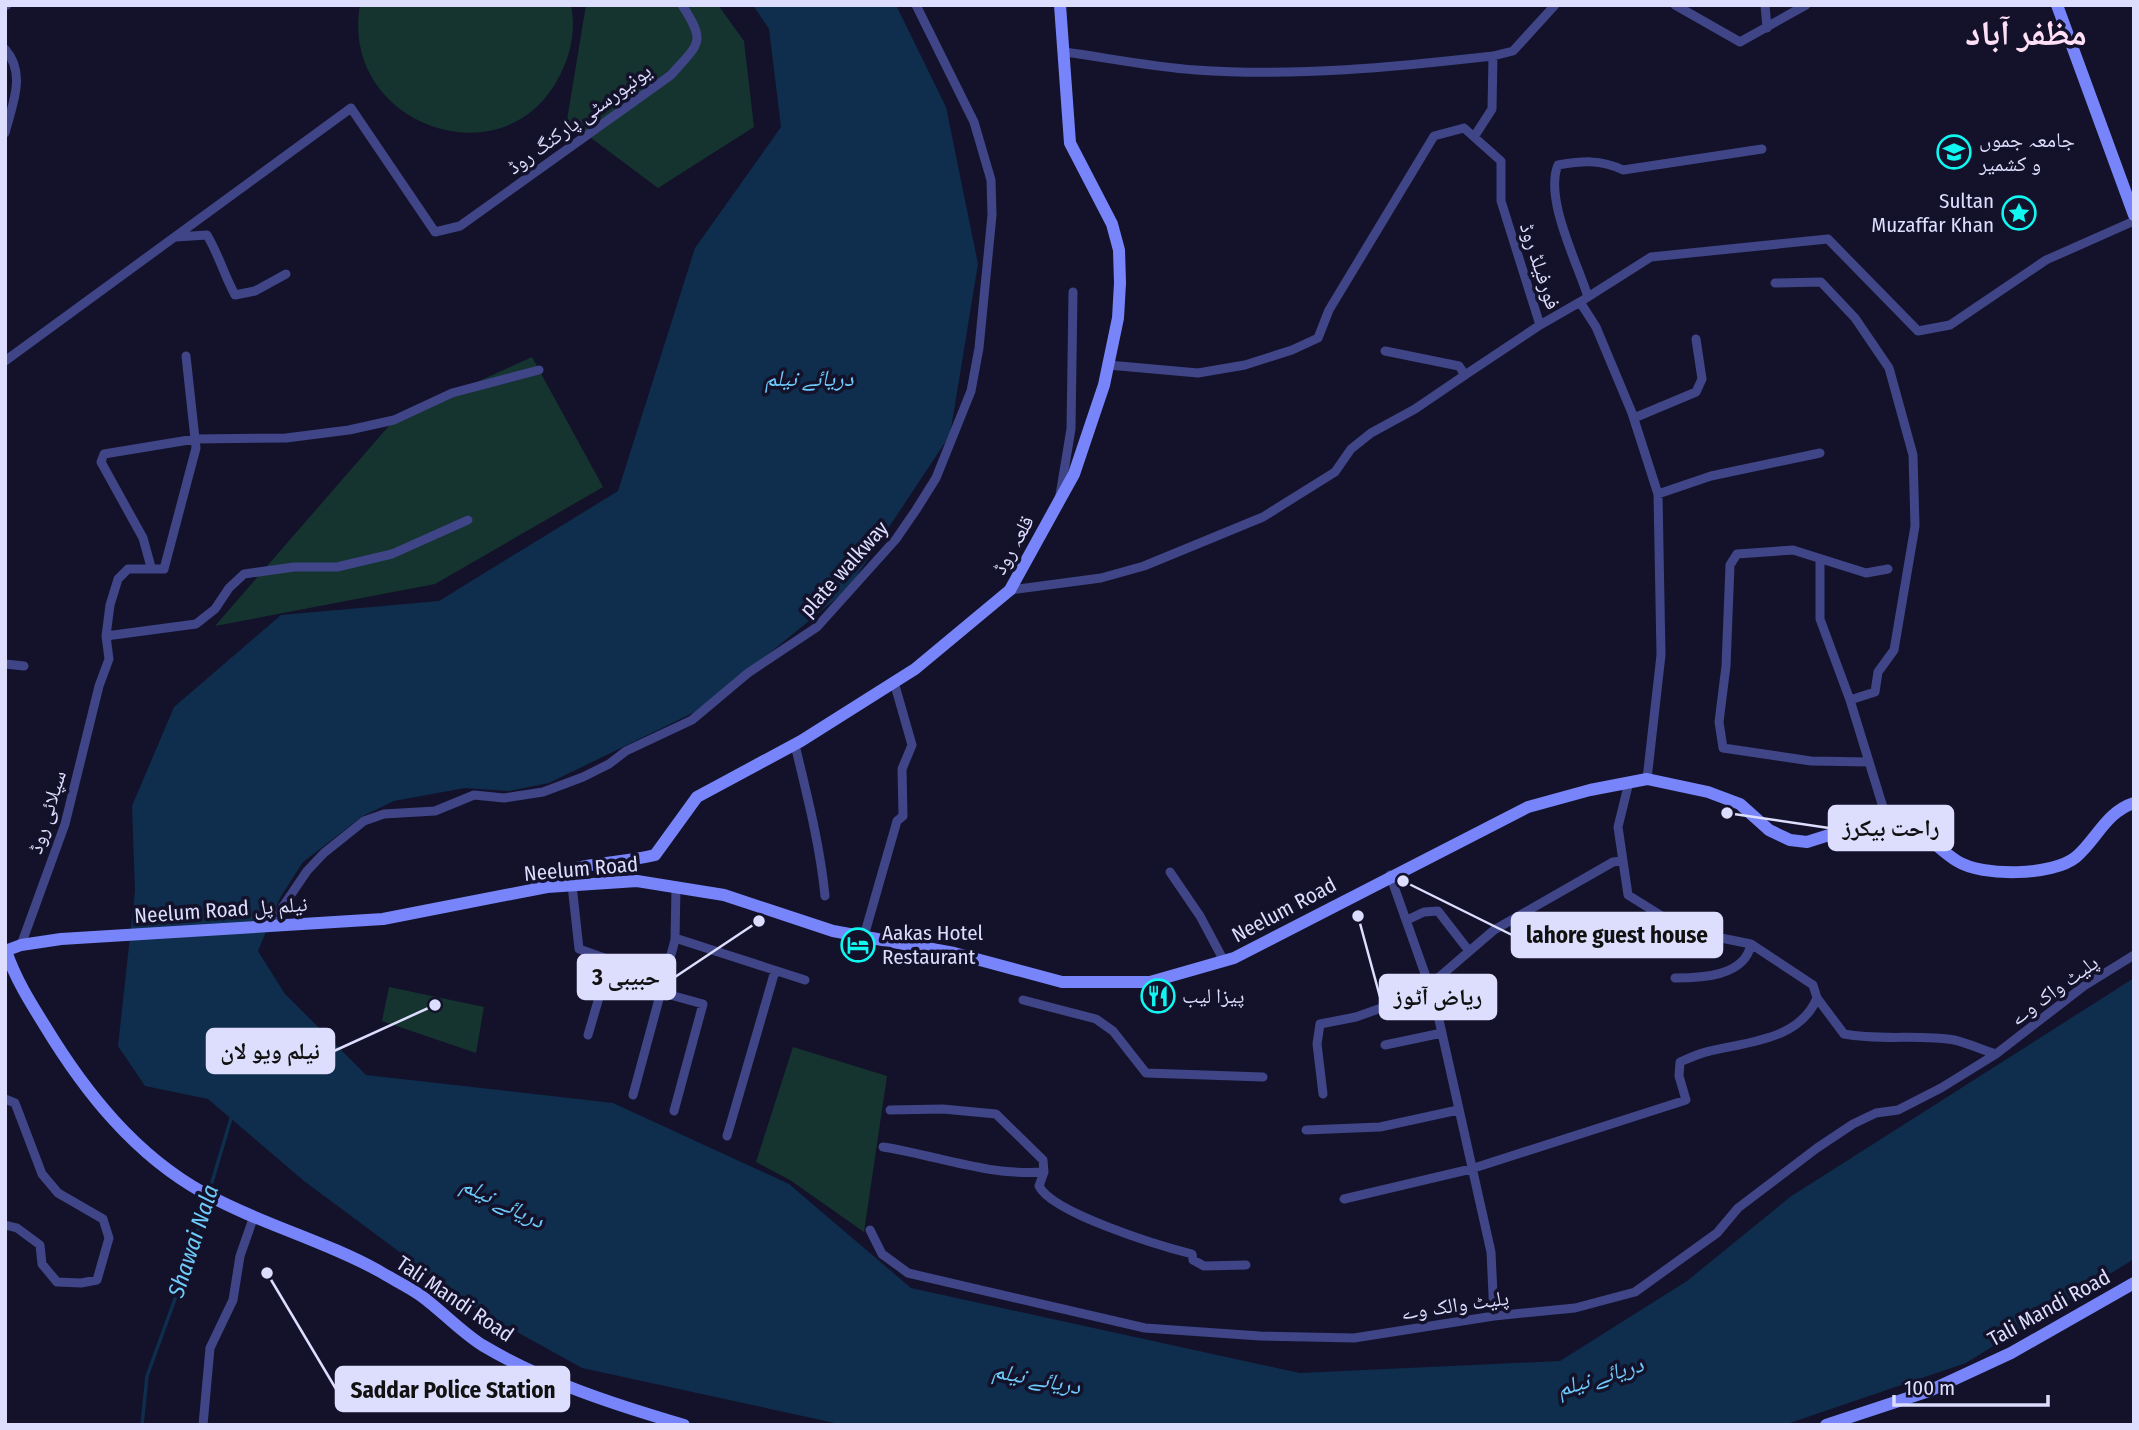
<svg xmlns="http://www.w3.org/2000/svg" width="2139" height="1430" font-family="'Fira Sans Condensed','Noto Naskh Arabic',sans-serif">
	<rect width="100%" height="100%" fill="#13122a"/>
	<path fill="#15342f" d="M 360,5 L 571,5 C 576,31 571,54 559,77 C 504,184 339,124 360,5 Z
		M 586,5 L 718,5 L 744,41 L 754,127 L 658,188 L 567,120 Z
		M 532,357 L 603,487 L 435,584 L 215,626 L 394,420 Z
		M 389,987 L 484,1007 L 476,1053 L 382,1021 Z
		M 793,1047 L 887,1076 L 864,1232 L 790,1180 L 756,1162 Z"/>
	<path fill="#0f2d4c" d="M 753,5 L 896,5 L 946,107 L 978,264 L 950,435 L 848,589 L 701,709 L 549,783 L 509,791 L 465,788 L 394,801 L 363,816 L 303,862 L 280,898 L 258,951 L 285,994 L 366,1075 L 613,1103 L 789,1184 L 911,1288 L 1300,1373 L 1560,1361 L 1687,1281 L 1790,1197 L 2134,978 L 2134,1259 L 1966,1363 L 1784,1425 L 844,1425 L 582,1368 L 479,1311 L 304,1181 L 208,1099 L 145,1086 L 118,1046 L 135,891 L 132,806 L 174,707 L 281,615 L 439,601 L 618,491 L 695,248 L 781,127 L 769,29 Z"/>
	<g fill="none" stroke-linecap="round" stroke-linejoin="round">
		<path stroke="#0f2d4c" stroke-width="3.5" d="M 209,1192 L 232,1115
			M 142,1425 L 147,1376 L 187,1266 L 207,1199"/>
		<path stroke="#3f4587" stroke-width="9" d="M 1675,5 L 1740,42 L 1806,5
			M 1765,5 L 1767,28
			M 5,6 L 7,5
			M 5,49 C 27,74 12,105 5,133
			M 1065,52 C 1108,58 1152,67 1196,70 C 1296,77 1395,67 1493,56
			M 1474,137 L 1492,109 L 1493,56 L 1513,51 L 1555,5
			M 176,237 L 207,235 C 219,255 224,275 235,295 L 255,291 L 286,274
			M 1775,283 L 1821,282 L 1855,318 L 1889,368 L 1913,455 L 1915,526 L 1894,650 L 1878,672 L 1875,692 L 1850,700
			M 1588,297 C 1577,262 1544,198 1558,165 C 1582,161 1600,159 1623,170 L 1762,149
			M 1580,302 L 1651,257 L 1828,239 L 1918,331 L 1950,325 L 2046,260 L 2134,221
			M 1385,351 L 1459,366 L 1465,375 L 1540,325
			M 5,361 L 351,108 L 435,232 L 460,226 L 671,75 C 699,43 707,43 682,5
			M 1108,365 L 1198,373 L 1245,365 L 1292,350 L 1318,338 L 1329,310 L 1434,136 L 1464,128 L 1501,161 L 1501,201 L 1540,325 L 1580,302 L 1596,327 L 1632,413 L 1658,494 L 1661,655 L 1647,779
			M 1634,418 L 1696,392 L 1702,379 L 1696,339
			M 1658,494 L 1711,476 L 1820,453
			M 1060,495 L 1071,429 L 1073,292
			M 1820,559 L 1820,619 L 1850,700 L 1886,817
			M 151,567 L 143,538 L 101,462 L 104,454 L 195,439 L 286,438 L 349,430 L 394,420 L 452,393 L 539,370
			M 1010,590 L 1101,578 L 1144,566 L 1263,517 L 1335,472 L 1351,449 L 1371,433 L 1415,409 L 1465,375
			M 106,636 L 196,624 L 215,609 L 229,588 L 244,574 L 294,567 L 337,567 L 392,554 L 468,520
			M 5,664 L 24,666
			M 795,745 C 807,795 820,845 825,896
			M 1869,762 L 1811,761 L 1723,748 L 1719,722 L 1726,666 L 1730,565 L 1737,554 L 1793,550 L 1866,573 L 1888,569
			M 1629,782 L 1618,827 L 1628,895 L 1686,931 L 1751,944 C 1745,977 1700,978 1675,978
			M 1170,872 L 1200,916 L 1224,961
			M 1390,875 L 1435,1002 L 1491,1252 L 1494,1316
			M 572,885 L 579,949 L 610,960 L 588,1035
			M 1407,920 L 1424,912 L 1438,911 L 1469,951
			M 269,927 L 307,871 L 324,853 L 364,821 L 384,814 L 435,811 L 474,795 L 504,798 L 543,792 L 583,777 L 609,764 L 626,751 L 692,720 L 748,673 L 817,627 L 896,539 L 916,510 L 936,478 L 971,391 L 979,348 L 992,215 L 991,180 L 974,122 L 916,5
			M 864,936 L 897,821 L 903,816 L 902,769 L 912,745 L 894,682
			M 675,938 L 805,980
			M 21,945 L 65,824 L 99,686 L 109,659 L 106,636 L 110,605 L 118,579 L 128,569 L 164,569 L 196,448 L 186,356
			M 663,993 L 703,1004 L 674,1111
			M 1817,998 L 1844,1034 C 1881,1041 1917,1034 1954,1040 C 1968,1043 1982,1050 1996,1054
			M 1023,1000 L 1096,1019 L 1113,1031 L 1146,1073 L 1263,1077
			M 1385,1045 L 1442,1033
			M 1323,1094 L 1317,1044 L 1320,1024 L 1356,1017 L 1401,1001 L 1430,985 L 1494,930 L 1613,862 L 1622,861
			M 633,1095 L 675,940 L 676,887
			M 5,1099 L 15,1103 L 42,1174 L 58,1193 L 103,1219 L 109,1238 L 97,1280 L 81,1283 L 57,1282 L 42,1264 L 40,1245 L 17,1228 L 5,1225
			M 890,1110 L 943,1109 L 996,1114 L 1043,1160 L 1044,1172 L 1039,1186 C 1052,1213 1160,1246 1192,1254 L 1193,1260 L 1204,1266 L 1246,1265
			M 1306,1130 L 1380,1127 L 1458,1110
			M 727,1136 L 775,971
			M 883,1147 C 940,1156 986,1176 1044,1172
			M 1344,1199 L 1471,1169 L 1686,1100 L 1679,1076 L 1680,1062 C 1689,1058 1700,1053 1710,1051 C 1747,1042 1800,1040 1817,998 L 1813,985 L 1751,944
			M 870,1230 L 882,1254 L 908,1273 L 1145,1328 L 1260,1336 L 1354,1338 L 1494,1316 L 1575,1308 L 1635,1292 L 1717,1233 L 1738,1208 L 1817,1148 L 1853,1124 L 1876,1113 L 1898,1110 L 1941,1088 L 1996,1054 L 2084,986 L 2134,955
			M 203,1425 L 210,1348 L 233,1300 L 240,1256 L 254,1216"/>
		<path stroke="#7885fa" stroke-width="12" d="M 2057,5 L 2134,215
			M 535,888 C 572,859 611,866 655,855 L 697,797 L 801,741 L 915,669 L 1010,590 L 1074,474 L 1104,385 L 1118,318 L 1120,283 L 1119,250 L 1112,224 L 1070,143 L 1060,5
			M 5,951 L 21,945 L 61,939 L 383,919 L 547,887 L 637,881 L 724,895 L 833,931 L 954,953 L 1062,982 L 1150,982 L 1234,958 L 1528,807 L 1590,790 L 1647,779 L 1708,792 L 1740,804 L 1769,830 L 1790,840 L 1807,842 L 1886,817 L 1903,816 C 1921,830 1938,849 1957,861 C 1982,877 2053,876 2076,857 C 2097,839 2106,812 2134,803
			M 6,951 C 15,978 30,1002 45,1026 C 85,1092 135,1155 204,1193 C 260,1224 323,1240 379,1271 C 392,1279 407,1286 420,1295 C 441,1310 460,1331 482,1345 C 544,1382 616,1405 684,1425
			M 1826,1425 L 1929,1391 L 2011,1353 L 2134,1283"/>
	</g>
	<defs>
		<symbol id="university-ring" viewBox="-11 -11 22 22"><circle r="9.5" fill="#13122a" stroke="#10f6f0" stroke-width="1.5"/><path d="M0-5L7-2L0 1L-7-2ZM-4 1L0 2.5L4 1V4Q0 6-4 4Z" fill="#10f6f0"/></symbol>
		<symbol id="sight-ring" viewBox="-11 -11 22 22"><circle r="9.5" fill="#13122a" stroke="#10f6f0" stroke-width="1.5"/><path d="M0-6L1.8-2.2L6-1.7L2.9 1.2L3.7 5.4L0 3.3L-3.7 5.4L-2.9 1.2L-6-1.7L-1.8-2.2Z" fill="#10f6f0"/></symbol>
		<symbol id="hotel-ring" viewBox="-11 -11 22 22"><circle r="9.5" fill="#13122a" stroke="#10f6f0" stroke-width="1.5"/><path d="M-6-4.5h1.5V1H6V5H4.5V3h-9V5H-6ZM-4 0a1.8 1.8 0 1 1 3.6 0ZM.5 0V-2.5h3Q6-2.5 6 0Z" fill="#10f6f0"/></symbol>
		<symbol id="restaurant-ring" viewBox="-11 -11 22 22"><circle r="9.5" fill="#13122a" stroke="#10f6f0" stroke-width="1.5"/><path d="M-5-6h1v4h1v-4h1v4h1v-4h1v5L-1.5 .5V6h-2V.5L-5-1ZM5-6V6H3V1.5H1.5Q1.5-4 5-6Z" fill="#10f6f0"/></symbol>
	</defs>
	<g fill-rule="evenodd">
		<use href="#university-ring" x="1935" y="133" width="38" height="38"/>
		<use href="#sight-ring" x="2000" y="194" width="38" height="38"/>
		<use href="#hotel-ring" x="839" y="926" width="38" height="38"/>
		<use href="#restaurant-ring" x="1139" y="977" width="38" height="38"/>
	</g>
	<g text-anchor="middle" dominant-baseline="central" stroke-width="7" stroke-linejoin="round" paint-order="stroke">
		<g font-size="21" fill="#ddddfe" stroke="#13122a">
			<text transform="translate(579 119) rotate(-36)">یونیورسٹی پارکنگ روڈ</text>
			<text transform="translate(1540 266) rotate(72)">فورفیلڈ روڈ</text>
			<text transform="translate(1013 545) rotate(-61)">قلعہ روڈ</text>
			<text transform="translate(844 569) rotate(-48)">plate walkway</text>
			<text transform="translate(47 812) rotate(-73)">سپلائی روڈ</text>
			<text transform="translate(581 869) rotate(-5)">Neelum Road</text>
			<text transform="translate(221 910) rotate(-4)">Neelum Road نیلم پل</text>
			<text transform="translate(1284 910) rotate(-28)">Neelum Road</text>
			<text transform="translate(2054 990) rotate(-36)">پلیٹ واک وے</text>
			<text transform="translate(455 1299) rotate(34)">Tali Mandi Road</text>
			<text transform="translate(1455 1305) rotate(-8)">پلیٹ والک وے</text>
			<text transform="translate(2049 1308) rotate(-29)">Tali Mandi Road</text>
		</g>
		<g font-size="21" fill="#ddddfe" stroke="#13122a" text-anchor="start">
			<text x="1979" y="140">جامعہ جموں<tspan x="1979" dy="24">و کشمیر</tspan></text>
			<text x="1994" y="201" text-anchor="end">Sultan<tspan x="1994" dy="24">Muzaffar Khan</tspan></text>
			<text x="882" y="933">Aakas Hotel<tspan x="882" dy="24">Restaurant</tspan></text>
			<text x="1182" y="996">پیزا لیب</text>
		</g>
		<g font-size="23" font-style="italic" fill="#6fcbfa" stroke="#13122a">
			<text x="809" y="378">دریائے نیلم</text>
			<text transform="translate(503 1202) rotate(26)">دریائے نیلم</text>
			<text transform="translate(193 1241) rotate(-72)">Shawai Nala</text>
			<text transform="translate(1600 1376) rotate(-17)">دریائے نیلم</text>
			<text transform="translate(1037 1378) rotate(11)">دریائے نیلم</text>
		</g>
		<g font-size="35" font-weight="bold" fill="#fedff6" stroke="#13122a">
			<text x="2026" y="33">مظفر آباد</text>
		</g>
	</g>
	<path fill="none" stroke="#ddddfe" stroke-width="2.5" d="M1727 813L1829 828M1403 881L1512 935M759 921L675 977M1358 916L1380 997M435 1005L334 1051M267 1273L336 1389"/>
	<g fill="#ddddfe" stroke="#13122a" stroke-width="2.5">
		<circle cx="1727" cy="813" r="7"/>
		<circle cx="1403" cy="881" r="7"/>
		<circle cx="759" cy="921" r="7"/>
		<circle cx="1358" cy="916" r="7"/>
		<circle cx="435" cy="1005" r="7"/>
		<circle cx="267" cy="1273" r="7"/>
	</g>
	<g fill="#ddddfe" stroke="#ddddfe" stroke-width="2.5">
		<rect x="1829" y="806" width="124" height="44" rx="7"/>
		<rect x="1512" y="913" width="210" height="44" rx="7"/>
		<rect x="578" y="955" width="97" height="44" rx="7"/>
		<rect x="1380" y="975" width="116" height="44" rx="7"/>
		<rect x="207" y="1029" width="127" height="44" rx="7"/>
		<rect x="336" y="1367" width="233" height="44" rx="7"/>
	</g>
	<g font-size="23" text-anchor="middle" font-weight="bold" fill="#111">
		<text x="1891" y="836">راحت بیکرز</text>
		<text x="1617" y="943">lahore guest house</text>
		<text x="626" y="985">حبیبی 3</text>
		<text x="1438" y="1005">ریاض آٹوز</text>
		<text x="270" y="1059">نیلم ویو لان</text>
		<text x="453" y="1398">Saddar Police Station</text>
	</g>
	<rect width="2139" height="1430" fill="none" stroke="#ddddfe" stroke-width="14"/>
	<path d="M1894 1395v10h154v-10" fill="none" stroke="#ddddfe" stroke-width="3.5"/>
	<text x="1904" y="1395" font-size="21" fill="#ddddfe" stroke="#13122a" stroke-width="5" paint-order="stroke">100 m</text>
</svg>
